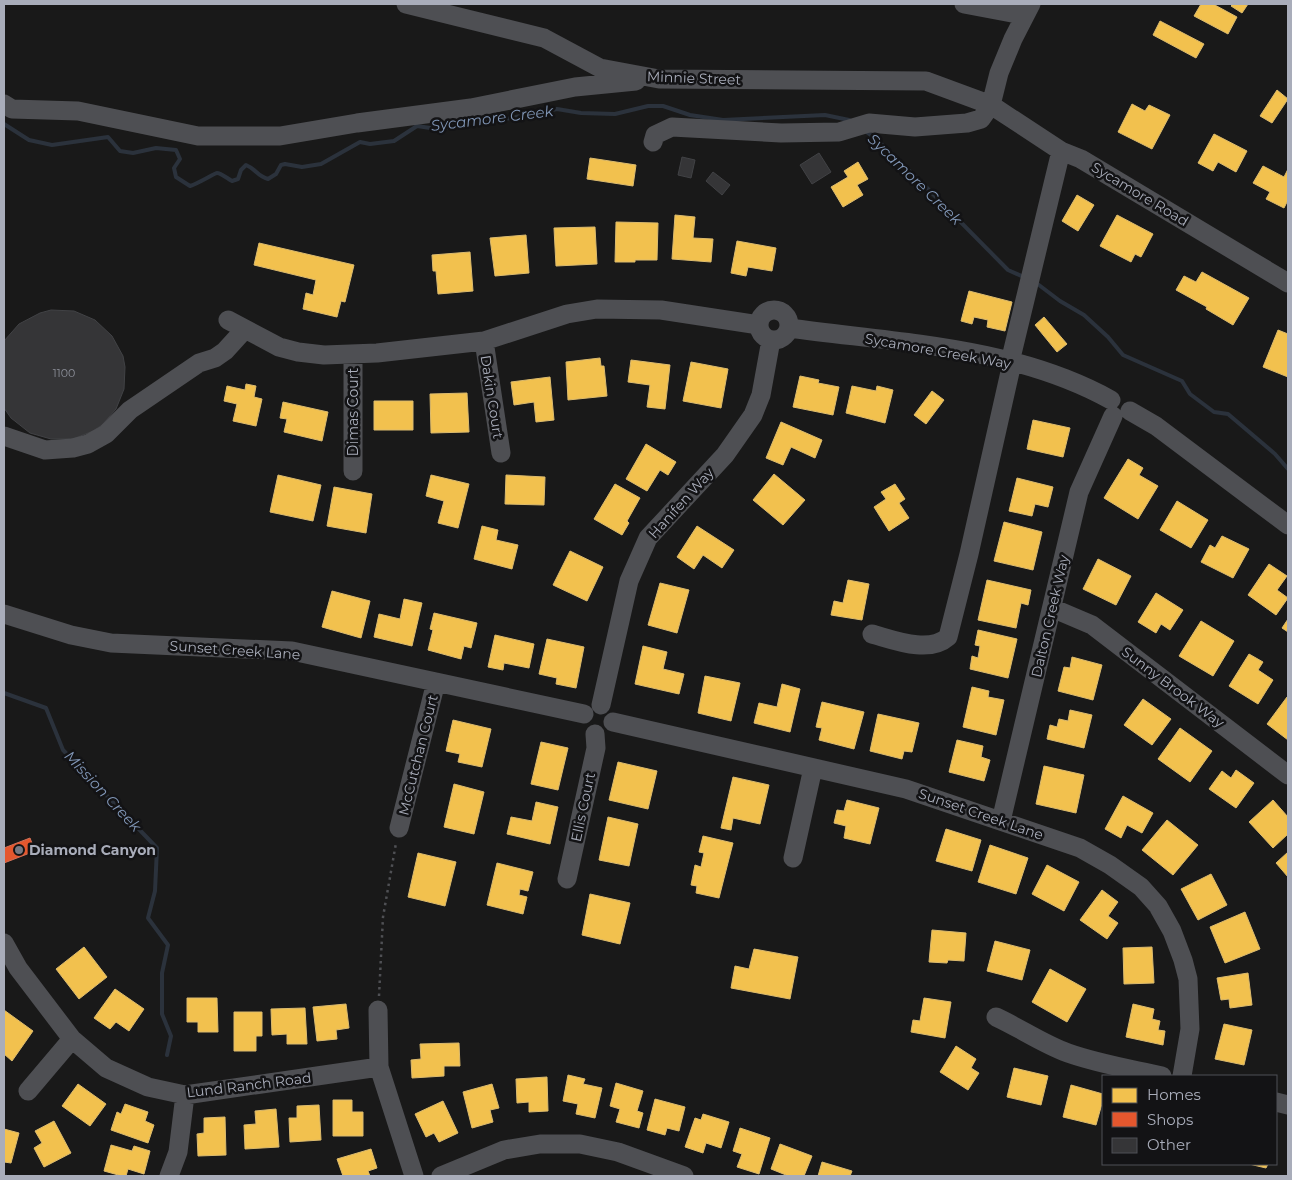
<svg xmlns="http://www.w3.org/2000/svg" width="1292" height="1180" font-family="Montserrat,sans-serif">
	<rect width="100%" height="100%" fill="#191919"/>
	<path fill="#f2c14e" stroke="#dcbb6e" d="M 1201,4 L 1213,4 L 1237,17 L 1228,34 L 1194,16 Z
		M 1233,4 L 1248,4 L 1242,13 L 1231,6 Z
		M 1160,21 L 1204,44 L 1196,58 L 1153,35 Z
		M 1277,90 L 1288,99 L 1272,123 L 1260,116 Z
		M 1132,104 L 1145,111 L 1149,105 L 1170,115 L 1152,149 L 1118,132 Z
		M 1214,134 L 1247,151 L 1236,172 L 1218,162 L 1213,171 L 1198,163 Z
		M 590,158 L 636,165 L 633,186 L 587,179 Z
		M 858,162 L 868,179 L 857,185 L 863,195 L 843,207 L 831,187 L 848,177 L 844,171 Z
		M 1263,166 L 1284,177 L 1288,169 L 1288,200 L 1284,208 L 1266,199 L 1270,192 L 1253,183 Z
		M 1077,195 L 1094,205 L 1078,231 L 1062,221 Z
		M 675,215 L 695,217 L 693,238 L 713,239 L 711,262 L 672,259 Z
		M 1117,215 L 1153,234 L 1141,257 L 1135,254 L 1131,262 L 1100,246 Z
		M 616,222 L 658,223 L 657,260 L 635,260 L 635,262 L 615,262 Z
		M 595,227 L 597,264 L 556,266 L 554,228 Z
		M 526,235 L 529,273 L 495,276 L 490,238 Z
		M 737,241 L 776,248 L 772,271 L 748,267 L 746,276 L 731,273 Z
		M 259,243 L 354,265 L 345,302 L 341,301 L 337,317 L 303,309 L 306,293 L 313,295 L 316,280 L 254,265 Z
		M 470,252 L 473,291 L 438,294 L 436,271 L 433,271 L 432,255 Z
		M 1202,272 L 1249,298 L 1233,325 L 1206,309 L 1207,307 L 1176,290 L 1184,276 L 1196,282 Z
		M 969,291 L 1012,302 L 1005,331 L 987,327 L 988,320 L 974,317 L 972,324 L 961,321 Z
		M 1044,317 L 1067,344 L 1057,352 L 1035,325 Z
		M 1278,330 L 1288,334 L 1288,377 L 1263,367 Z
		M 600,358 L 601,366 L 604,366 L 607,396 L 568,400 L 566,362 Z
		M 631,360 L 670,365 L 665,409 L 647,407 L 650,385 L 628,382 Z
		M 691,362 L 728,369 L 721,408 L 683,401 Z
		M 800,376 L 819,380 L 818,383 L 839,387 L 833,415 L 793,407 Z
		M 550,377 L 554,420 L 536,422 L 534,402 L 514,405 L 511,382 Z
		M 246,384 L 256,386 L 254,397 L 262,399 L 256,426 L 233,421 L 237,404 L 224,401 L 227,386 L 245,390 Z
		M 852,386 L 876,391 L 877,386 L 893,390 L 885,423 L 846,413 Z
		M 932,391 L 944,400 L 926,424 L 914,415 Z
		M 467,393 L 469,432 L 431,433 L 430,394 Z
		M 374,401 L 413,401 L 413,430 L 374,430 Z
		M 283,402 L 328,412 L 322,441 L 284,432 L 287,419 L 280,418 Z
		M 1033,420 L 1070,428 L 1063,457 L 1027,449 Z
		M 781,422 L 822,440 L 815,458 L 791,447 L 783,465 L 766,458 Z
		M 646,444 L 676,462 L 668,475 L 660,470 L 647,491 L 626,479 Z
		M 1128,459 L 1143,468 L 1139,475 L 1158,486 L 1138,519 L 1104,498 Z
		M 774,474 L 805,500 L 783,525 L 753,500 Z
		M 278,475 L 321,485 L 313,521 L 270,512 Z
		M 431,475 L 469,484 L 458,528 L 438,523 L 444,501 L 426,496 Z
		M 506,475 L 545,477 L 544,505 L 505,504 Z
		M 1017,478 L 1053,487 L 1048,507 L 1035,504 L 1032,516 L 1009,511 Z
		M 615,484 L 640,498 L 627,521 L 629,523 L 622,535 L 594,519 Z
		M 895,484 L 905,499 L 899,503 L 909,518 L 889,531 L 874,507 L 886,499 L 881,492 Z
		M 334,487 L 372,494 L 366,533 L 327,526 Z
		M 1177,501 L 1208,520 L 1191,548 L 1160,530 Z
		M 1004,522 L 1042,532 L 1033,570 L 994,561 Z
		M 482,526 L 498,530 L 496,540 L 518,545 L 512,569 L 474,559 Z
		M 697,526 L 734,550 L 722,568 L 703,555 L 694,569 L 677,557 Z
		M 1222,536 L 1249,549 L 1233,578 L 1201,562 L 1210,545 L 1215,548 Z
		M 570,551 L 603,567 L 587,601 L 553,585 Z
		M 1098,559 L 1131,576 L 1116,605 L 1083,589 Z
		M 1269,564 L 1287,576 L 1277,590 L 1288,598 L 1276,615 L 1248,595 Z
		M 848,580 L 869,584 L 862,620 L 831,615 L 834,601 L 843,603 Z
		M 987,580 L 1031,590 L 1028,605 L 1021,603 L 1016,628 L 978,620 Z
		M 660,583 L 689,590 L 677,633 L 648,625 Z
		M 332,591 L 370,601 L 361,638 L 322,627 Z
		M 1156,593 L 1183,610 L 1170,630 L 1161,624 L 1156,633 L 1138,622 Z
		M 404,599 L 422,603 L 412,646 L 374,637 L 379,614 L 400,619 Z
		M 434,613 L 477,623 L 471,648 L 464,646 L 461,659 L 428,650 L 433,630 L 430,629 Z
		M 1288,619 L 1288,632 L 1282,628 Z
		M 1201,621 L 1234,641 L 1213,676 L 1179,656 Z
		M 978,630 L 1017,639 L 1008,678 L 970,669 L 972,656 L 978,658 L 980,646 L 975,645 Z
		M 495,635 L 534,644 L 529,668 L 504,663 L 503,670 L 488,667 Z
		M 547,639 L 584,647 L 576,688 L 556,684 L 557,678 L 539,674 Z
		M 643,646 L 667,652 L 663,669 L 684,674 L 679,694 L 635,684 Z
		M 1249,654 L 1263,662 L 1258,670 L 1273,680 L 1258,704 L 1229,686 Z
		M 1072,657 L 1102,665 L 1093,700 L 1058,691 L 1064,667 L 1070,668 Z
		M 705,676 L 740,683 L 731,721 L 698,713 Z
		M 782,684 L 800,689 L 790,732 L 754,723 L 759,703 L 777,707 Z
		M 972,687 L 989,691 L 988,697 L 1004,700 L 996,735 L 963,727 Z
		M 1287,697 L 1288,698 L 1288,740 L 1267,724 Z
		M 1143,699 L 1171,719 L 1152,745 L 1124,725 Z
		M 822,702 L 864,712 L 854,749 L 819,740 L 822,728 L 816,727 Z
		M 1070,710 L 1092,715 L 1084,748 L 1047,739 L 1050,725 L 1057,727 L 1059,719 L 1068,721 Z
		M 878,714 L 919,723 L 912,752 L 904,751 L 902,759 L 870,751 Z
		M 453,720 L 491,729 L 482,767 L 458,762 L 460,754 L 446,751 Z
		M 1180,728 L 1212,751 L 1190,782 L 1158,759 Z
		M 957,740 L 983,746 L 981,757 L 990,760 L 984,781 L 949,772 Z
		M 541,742 L 568,748 L 558,790 L 531,784 Z
		M 618,762 L 657,771 L 648,809 L 609,800 Z
		M 1044,766 L 1084,775 L 1076,813 L 1036,804 Z
		M 1236,770 L 1254,783 L 1236,808 L 1209,789 L 1222,771 L 1231,778 Z
		M 733,777 L 769,785 L 760,824 L 733,818 L 731,830 L 721,828 Z
		M 454,784 L 484,792 L 474,834 L 444,827 Z
		M 1123,796 L 1153,813 L 1142,833 L 1127,825 L 1121,838 L 1105,829 Z
		M 847,800 L 879,808 L 870,844 L 844,838 L 846,826 L 834,823 L 837,810 L 844,811 Z
		M 1273,800 L 1288,817 L 1288,834 L 1273,848 L 1249,822 Z
		M 536,802 L 558,807 L 550,844 L 507,834 L 511,817 L 532,821 Z
		M 608,817 L 638,824 L 629,866 L 599,860 Z
		M 1167,820 L 1198,845 L 1173,875 L 1142,850 Z
		M 946,829 L 981,840 L 972,871 L 936,861 Z
		M 703,836 L 733,843 L 719,898 L 696,893 L 697,886 L 691,885 L 695,865 L 701,867 L 704,853 L 699,852 Z
		M 990,845 L 1028,858 L 1016,894 L 978,882 Z
		M 1288,852 L 1288,877 L 1276,863 Z
		M 418,853 L 456,862 L 445,906 L 408,897 Z
		M 497,863 L 533,872 L 528,891 L 520,889 L 519,895 L 527,897 L 523,914 L 487,905 Z
		M 1047,865 L 1079,882 L 1064,911 L 1032,894 Z
		M 1211,874 L 1227,905 L 1198,920 L 1181,889 Z
		M 1102,890 L 1118,902 L 1108,916 L 1118,923 L 1107,939 L 1080,920 Z
		M 590,894 L 630,903 L 620,944 L 582,935 Z
		M 1245,912 L 1260,949 L 1225,963 L 1210,927 Z
		M 932,930 L 966,933 L 964,961 L 948,960 L 947,963 L 929,962 Z
		M 995,941 L 1030,950 L 1022,980 L 987,971 Z
		M 84,947 L 107,977 L 79,999 L 56,969 Z
		M 1152,947 L 1154,983 L 1124,984 L 1123,948 Z
		M 754,949 L 798,957 L 790,999 L 731,988 L 735,966 L 749,969 Z
		M 1050,969 L 1086,989 L 1067,1022 L 1032,1002 Z
		M 1248,973 L 1252,1005 L 1230,1008 L 1229,999 L 1221,1000 L 1217,978 Z
		M 115,989 L 144,1009 L 129,1031 L 116,1022 L 110,1029 L 94,1018 Z
		M 187,998 L 217,998 L 218,1032 L 198,1032 L 198,1022 L 187,1022 Z
		M 924,998 L 951,1002 L 945,1038 L 911,1032 L 913,1020 L 920,1021 Z
		M 346,1004 L 349,1028 L 336,1030 L 337,1039 L 317,1041 L 313,1007 Z
		M 1133,1004 L 1154,1009 L 1152,1019 L 1160,1021 L 1158,1030 L 1165,1031 L 1163,1045 L 1126,1037 Z
		M 305,1008 L 307,1044 L 287,1044 L 287,1034 L 272,1035 L 271,1009 Z
		M 4,1010 L 33,1031 L 12,1061 L 4,1054 Z
		M 234,1012 L 262,1012 L 262,1036 L 256,1036 L 256,1051 L 234,1051 Z
		M 1224,1024 L 1252,1030 L 1244,1065 L 1215,1059 Z
		M 459,1043 L 460,1066 L 444,1066 L 444,1076 L 412,1078 L 411,1060 L 421,1059 L 420,1044 Z
		M 956,1046 L 976,1059 L 971,1068 L 979,1073 L 968,1090 L 940,1072 Z
		M 1014,1068 L 1048,1076 L 1041,1105 L 1007,1097 Z
		M 568,1075 L 585,1079 L 583,1084 L 602,1088 L 595,1118 L 576,1114 L 578,1104 L 563,1101 Z
		M 547,1077 L 548,1111 L 529,1112 L 529,1102 L 517,1103 L 516,1079 Z
		M 616,1083 L 643,1091 L 637,1111 L 643,1113 L 639,1128 L 616,1122 L 620,1109 L 610,1106 Z
		M 78,1084 L 106,1104 L 90,1126 L 62,1106 Z
		M 492,1084 L 499,1108 L 490,1110 L 493,1122 L 472,1128 L 463,1092 Z
		M 1071,1085 L 1103,1094 L 1103,1100 L 1096,1125 L 1063,1117 Z
		M 655,1099 L 685,1107 L 679,1131 L 667,1128 L 665,1135 L 647,1130 Z
		M 333,1100 L 352,1100 L 352,1112 L 363,1112 L 363,1136 L 333,1136 Z
		M 443,1101 L 458,1133 L 439,1142 L 434,1133 L 426,1137 L 415,1114 Z
		M 125,1104 L 148,1112 L 145,1121 L 154,1125 L 148,1143 L 111,1130 L 117,1112 L 121,1114 Z
		M 319,1105 L 321,1140 L 290,1142 L 289,1118 L 297,1118 L 297,1106 Z
		M 276,1109 L 279,1147 L 245,1149 L 244,1125 L 256,1124 L 255,1111 Z
		M 703,1114 L 729,1122 L 721,1148 L 706,1143 L 703,1153 L 685,1147 L 695,1118 L 701,1120 Z
		M 225,1117 L 226,1155 L 198,1156 L 197,1134 L 204,1133 L 204,1118 Z
		M 54,1121 L 71,1153 L 44,1167 L 34,1148 L 42,1143 L 35,1131 Z
		M 740,1128 L 770,1138 L 759,1174 L 737,1167 L 742,1154 L 733,1151 Z
		M 4,1129 L 19,1133 L 11,1163 L 4,1162 Z
		M 780,1144 L 812,1156 L 804,1176 L 786,1176 L 786,1175 L 771,1169 Z
		M 111,1145 L 132,1151 L 134,1146 L 150,1151 L 144,1174 L 128,1169 L 126,1176 L 122,1176 L 104,1171 Z
		M 371,1149 L 377,1168 L 368,1171 L 370,1176 L 343,1176 L 337,1159 Z
		M 822,1162 L 852,1171 L 850,1176 L 818,1176 Z
		M 1249,1164 L 1268,1164 L 1266,1168 Z"/>
	<path fill="#e4572e" stroke="#d27158" d="M 30,838 L 35,851 L 4,863 L 4,848 Z"/>
	<g fill="none" stroke-linecap="round" stroke-linejoin="round">
		<path stroke="#2b323c" stroke-width="4" d="M 4,124 L 29,140 L 52,145 L 108,137 L 120,151 L 133,153 L 156,148 L 176,150 L 180,159 L 174,168 L 176,177 L 190,186 C 197,184 215,173 217,173 C 221,173 228,179 232,181 L 238,179 L 241,170 L 246,165 C 256,169 257,176 268,179 L 276,174 L 281,165 L 285,164 L 302,167 L 321,164 L 360,142 L 370,144 L 394,141 L 417,126 L 437,129 L 511,118 L 557,109 L 581,113 L 615,114 L 648,106 L 663,106 L 690,115 L 723,120 L 825,115 L 849,120 L 852,122
			M 864,130 L 877,140 L 926,187 L 1008,270 L 1026,278
			M 1035,282 L 1060,301 L 1084,315 L 1108,337 L 1123,355 L 1182,381 L 1190,394 L 1214,412 L 1228,414 L 1275,454 L 1288,469
			M 4,693 L 46,708 L 63,750 L 157,848 L 155,891 L 148,918 L 168,945 L 162,973 L 162,1014 L 171,1036 L 167,1055"/>
	</g>
	<path fill="#353537" stroke="#414245" d="M 819,153 L 831,172 L 812,184 L 800,165 Z
		M 682,157 L 695,160 L 691,178 L 678,175 Z
		M 713,172 L 730,185 L 722,195 L 706,181 Z
		M 51,310 L 74,311 L 95,320 L 112,336 L 123,356 L 125,367 L 124,389 L 116,409 L 102,425 L 93,431 L 73,439 L 51,439 L 30,433 L 11,418 L 4,408 L 4,341 L 19,324 L 40,313 Z"/>
	<g fill="none" stroke-linecap="round" stroke-linejoin="round">
		<path stroke="#4f5054" stroke-width="2.5" stroke-dasharray="2.5 4" stroke-linecap="butt" d="M 379,996 L 383,917 L 396,843"/>
		<path stroke="#4e4f53" stroke-width="19" d="M 406,4 L 544,38 L 600,68 L 659,79 L 926,81 L 991,105 L 1061,151 L 1081,159 L 1288,283
			M 964,4 L 1017,14 L 1024,17
			M 4,104 L 12,109 L 78,111 L 198,136 L 280,136 L 357,123 L 471,108 L 575,87 L 636,81
			M 653,142 L 655,135 L 672,127 L 781,133 L 839,132 L 869,123 L 915,127 L 967,123 L 981,119 L 991,105 L 999,73 L 1013,39 L 1031,4
			M759 325a15 15 0 1 1 30 0a15 15 0 1 1-30 0Z
			M 228,320 L 279,347 L 298,352 L 324,355 L 377,353 L 484,341 L 567,314 L 597,309 L 661,310 L 759,325
			M 789,328 C 897,343 1014,346 1111,400
			M 484,341 L 501,453
			M 1010,362 L 1061,151
			M 1130,411 L 1156,426 L 1288,525
			M 4,436 L 45,450 L 73,448 L 88,444 L 106,434 L 130,410 L 199,363 L 215,358 L 225,351 L 245,329
			M 353,471 L 353,354
			M 1052,608 L 1092,625 L 1288,775
			M 4,614 L 71,635 L 111,643 L 292,651 L 584,714
			M 872,634 C 894,640 929,654 948,637 L 969,554 L 1012,363
			M 601,705 L 629,581 L 648,538 L 725,455 L 753,415 L 761,395 L 771,340
			M 613,722 L 906,789 L 1080,848 L 1110,865 L 1141,887 L 1158,906 L 1172,931 L 1183,960 L 1188,979 L 1190,1029 L 1182,1076
			M 1001,821 L 1079,492 L 1113,416
			M 399,828 L 436,682
			M 793,858 L 813,768
			M 567,879 L 596,748 L 595,734
			M 4,943 L 18,968 L 72,1039 L 106,1068 L 148,1087 L 185,1095 L 379,1067
			M 378,1010 L 379,1067 L 414,1176
			M 996,1017 C 1020,1028 1043,1044 1068,1053 C 1099,1064 1131,1069 1162,1076
			M 28,1091 L 72,1039
			M 1276,1102 L 1288,1105
			M 169,1176 L 178,1152 L 185,1095
			M 441,1176 L 504,1150 L 540,1144 L 580,1144 L 618,1152 L 684,1176"/>
	</g>
	<circle fill="#777982" stroke="#131315" stroke-width="2" cx="19" cy="850" r="5"/>
	<g text-anchor="middle" dominant-baseline="central" stroke-width="5" stroke-linejoin="round" paint-order="stroke">
		<g font-size="11" fill="#8c8f99">
			<text x="64" y="373">1100</text>
		</g>
		<g font-size="14" fill="#a9adba" stroke="#131315">
			<text transform="translate(694 78) rotate(2)">Minnie Street</text>
			<text transform="translate(1140 194) rotate(31)">Sycamore Road</text>
			<text transform="translate(938 351) rotate(10)">Sycamore Creek Way</text>
			<text transform="translate(492 397) rotate(81)">Dakin Court</text>
			<text transform="translate(353 412) rotate(-90)">Dimas Court</text>
			<text transform="translate(681 503) rotate(-48)">Hanifen Way</text>
			<text transform="translate(1050 616) rotate(-77)">Dalton Creek Way</text>
			<text transform="translate(235 650) rotate(4)">Sunset Creek Lane</text>
			<text transform="translate(1173 687) rotate(37)">Sunny Brook Way</text>
			<text transform="translate(418 755) rotate(-76)">McCutchan Court</text>
			<text transform="translate(583 807) rotate(-78)">Ellis Court</text>
			<text transform="translate(981 814) rotate(19)">Sunset Creek Lane</text>
			<text transform="translate(249 1085) rotate(-7)">Lund Ranch Road</text>
		</g>
		<g font-size="14" font-weight="bold" fill="#a9adba" stroke="#131315" text-anchor="start">
			<text x="29" y="850">Diamond Canyon</text>
		</g>
		<g font-size="15" font-style="italic" fill="#8096b6" stroke="#131315">
			<text transform="translate(492 118) rotate(-7)">Sycamore Creek</text>
			<text transform="translate(915 179) rotate(44)">Sycamore Creek</text>
			<text transform="translate(103 791) rotate(47)">Mission Creek</text>
		</g>
	</g>
	<rect width="1292" height="1180" fill="none" stroke="#a9adba" stroke-width="10"/>
	<rect x="1102" y="1075" width="175" height="90" fill="#131315" stroke="#4f5157"/>
	<rect x="1112" y="1088" width="25" height="15" fill="#f2c14e" stroke="#4f5157"/>
	<text x="1147" y="1100" font-size="15" fill="#a9adba">Homes</text>
	<rect x="1112" y="1112" width="25" height="15" fill="#e4572e" stroke="#4f5157"/>
	<text x="1147" y="1125" font-size="15" fill="#a9adba">Shops</text>
	<rect x="1112" y="1138" width="25" height="15" fill="#353537" stroke="#4f5157"/>
	<text x="1147" y="1150" font-size="15" fill="#a9adba">Other</text>
</svg>
